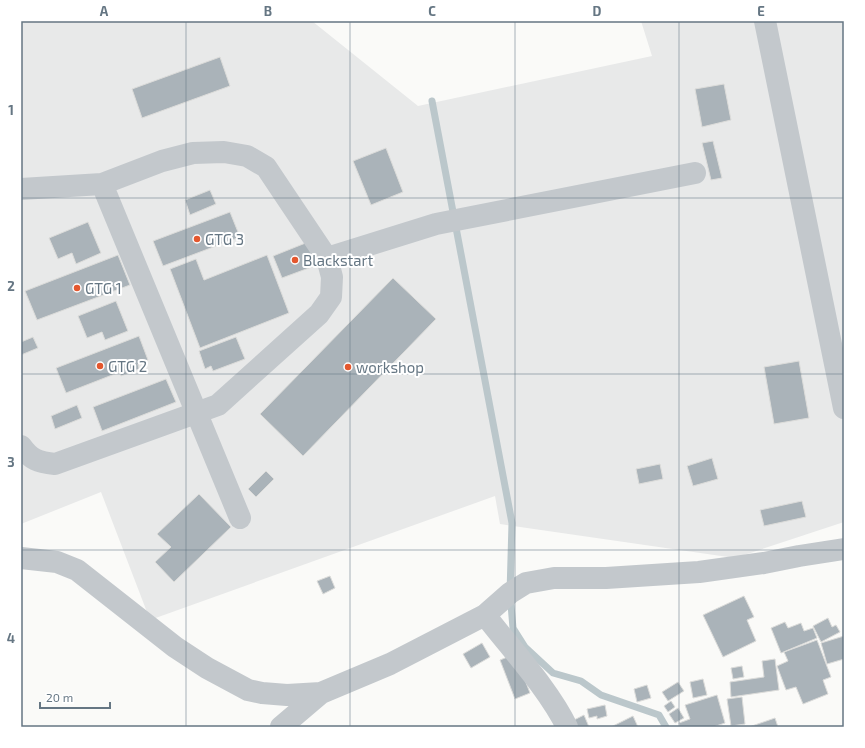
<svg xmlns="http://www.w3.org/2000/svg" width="865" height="748" font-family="'Exo 2',sans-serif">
	<rect width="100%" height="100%" fill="#fafaf8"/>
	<path fill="#e8e9e9" d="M 21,21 L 312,21 L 418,106 L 652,56 L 641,21 L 844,21 L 844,522 L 735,558 L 500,524 L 495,496 L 150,620 L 101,492 L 21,524 Z"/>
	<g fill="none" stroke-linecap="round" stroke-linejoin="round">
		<path stroke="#bbc7cb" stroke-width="7" d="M 432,101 L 512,523 L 510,593 L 513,628 L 525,647 L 553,673 L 581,681 L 601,695 L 659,715 L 666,727"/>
	</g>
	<path fill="#aab3b9" stroke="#dcdcda" d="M 220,57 L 230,86 L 142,118 L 132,89 Z
		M 724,84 L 731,120 L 702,127 L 695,89 Z
		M 713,141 L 722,178 L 711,180 L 702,143 Z
		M 386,148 L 403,192 L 371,205 L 353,161 Z
		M 210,190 L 216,204 L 190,215 L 185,200 Z
		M 230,212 L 240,237 L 163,266 L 153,241 Z
		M 88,222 L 101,253 L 76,264 L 72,253 L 58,259 L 49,238 Z
		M 308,242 L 317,265 L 282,278 L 273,256 Z
		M 118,255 L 130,285 L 37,320 L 25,291 Z
		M 267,255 L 289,313 L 200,348 L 170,269 L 196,259 L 204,280 Z
		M 393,278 L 436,319 L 303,456 L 260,414 Z
		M 116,301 L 128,331 L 105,340 L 102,332 L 87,338 L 78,316 Z
		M 139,336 L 148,360 L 138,364 L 139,369 L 121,376 L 120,372 L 66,393 L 56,368 Z
		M 33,337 L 38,348 L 21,355 L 21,342 Z
		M 236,337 L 245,359 L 213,371 L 211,366 L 205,369 L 199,351 Z
		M 799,361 L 809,418 L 774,424 L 764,367 Z
		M 166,379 L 176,402 L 102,431 L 93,407 Z
		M 77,405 L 82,418 L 55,429 L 51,416 Z
		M 712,458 L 718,479 L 693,486 L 687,466 Z
		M 660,464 L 663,479 L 639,484 L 636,469 Z
		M 266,471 L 274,479 L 256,497 L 248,489 Z
		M 199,494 L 231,527 L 174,582 L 155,562 L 171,547 L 157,534 Z
		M 802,501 L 806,517 L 764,526 L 760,510 Z
		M 330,576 L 335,588 L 323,594 L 317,581 Z
		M 744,596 L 754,617 L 747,620 L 756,641 L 723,657 L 703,615 Z
		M 828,618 L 832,627 L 836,625 L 840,632 L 821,642 L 813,626 Z
		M 785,622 L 788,628 L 801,623 L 804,631 L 813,628 L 817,638 L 781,653 L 771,628 Z
		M 844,636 L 844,659 L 827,664 L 821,643 Z
		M 817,640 L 831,677 L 823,680 L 828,694 L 803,704 L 796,687 L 786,690 L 777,666 L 788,661 L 784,652 Z
		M 482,643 L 490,657 L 471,668 L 463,654 Z
		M 515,654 L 530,693 L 515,699 L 500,660 Z
		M 775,659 L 779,690 L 731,697 L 730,682 L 764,677 L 762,661 Z
		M 742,666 L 744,677 L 733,679 L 731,668 Z
		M 703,679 L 707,695 L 693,698 L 690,682 Z
		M 678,682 L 684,691 L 668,701 L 662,692 Z
		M 647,685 L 651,698 L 637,702 L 634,689 Z
		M 717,695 L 725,723 L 713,727 L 680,727 L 679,723 L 690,719 L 685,705 Z
		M 742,697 L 745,724 L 731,726 L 727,699 Z
		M 671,701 L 675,707 L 668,712 L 664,706 Z
		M 605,705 L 607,716 L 597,719 L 597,716 L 589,718 L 587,709 Z
		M 678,708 L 684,718 L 675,723 L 669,714 Z
		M 584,715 L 589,727 L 575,727 L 572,721 Z
		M 633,716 L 638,727 L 611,727 Z
		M 775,718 L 778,727 L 749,727 Z"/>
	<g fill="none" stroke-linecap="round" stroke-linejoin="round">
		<path stroke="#c3c8cc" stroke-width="22" d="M 765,21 L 844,408
			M 102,184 L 240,518
			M 21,189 L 102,184 L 162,161 L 193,153 L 224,152 L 247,156 L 266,167 L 327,258 L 436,224 L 695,173
			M 21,446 C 31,460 38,462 55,464 L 218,405 L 319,314 L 331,297 L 332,277 L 327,258
			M 21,558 L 57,562 L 77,570 L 175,647 L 207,668 L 248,690 L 262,693 L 287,695 L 321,693 L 390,664 L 485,615 L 510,593 L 526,583 L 554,578 L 606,578 L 699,572 L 764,563 L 799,556 L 844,549
			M 485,615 C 511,649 548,688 567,727
			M 281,727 L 321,693"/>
	</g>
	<path fill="none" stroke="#657683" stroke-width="1" stroke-opacity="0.55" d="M 186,21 L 186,727M 350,21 L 350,727M 515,21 L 515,727M 679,21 L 679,727M 21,198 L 844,198M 21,374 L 844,374M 21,550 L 844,550"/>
	<g fill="#e4572e" stroke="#fff" stroke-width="1.5">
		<circle cx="197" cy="239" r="4"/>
		<circle cx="295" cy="260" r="4"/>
		<circle cx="77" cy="288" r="4"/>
		<circle cx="100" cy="366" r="4"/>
		<circle cx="348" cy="367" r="4"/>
	</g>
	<g text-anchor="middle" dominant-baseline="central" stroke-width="4" stroke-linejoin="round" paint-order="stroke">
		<g font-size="15" fill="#657683" stroke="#fff" text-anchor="start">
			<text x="205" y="239">GTG 3</text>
			<text x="303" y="260">Blackstart</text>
			<text x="85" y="288">GTG 1</text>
			<text x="108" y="366">GTG 2</text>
			<text x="356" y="367">workshop</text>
		</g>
	</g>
	<rect width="865" height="748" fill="none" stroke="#ffffff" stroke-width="44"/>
	<path d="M40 702v6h70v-6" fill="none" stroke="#657683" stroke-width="2"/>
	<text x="46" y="702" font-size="12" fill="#657683" stroke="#ffffff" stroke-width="3" paint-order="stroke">20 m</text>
	<rect x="22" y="22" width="821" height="704" fill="none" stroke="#657683" stroke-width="1.5"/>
	<g font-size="13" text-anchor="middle" font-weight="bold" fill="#657683">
		<text x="104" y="16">A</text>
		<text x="268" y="16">B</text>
		<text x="432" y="16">C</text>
		<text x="597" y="16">D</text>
		<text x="761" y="16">E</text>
		<text x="11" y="115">1</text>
		<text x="11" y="291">2</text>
		<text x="11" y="467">3</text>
		<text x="11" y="643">4</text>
	</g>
</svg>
